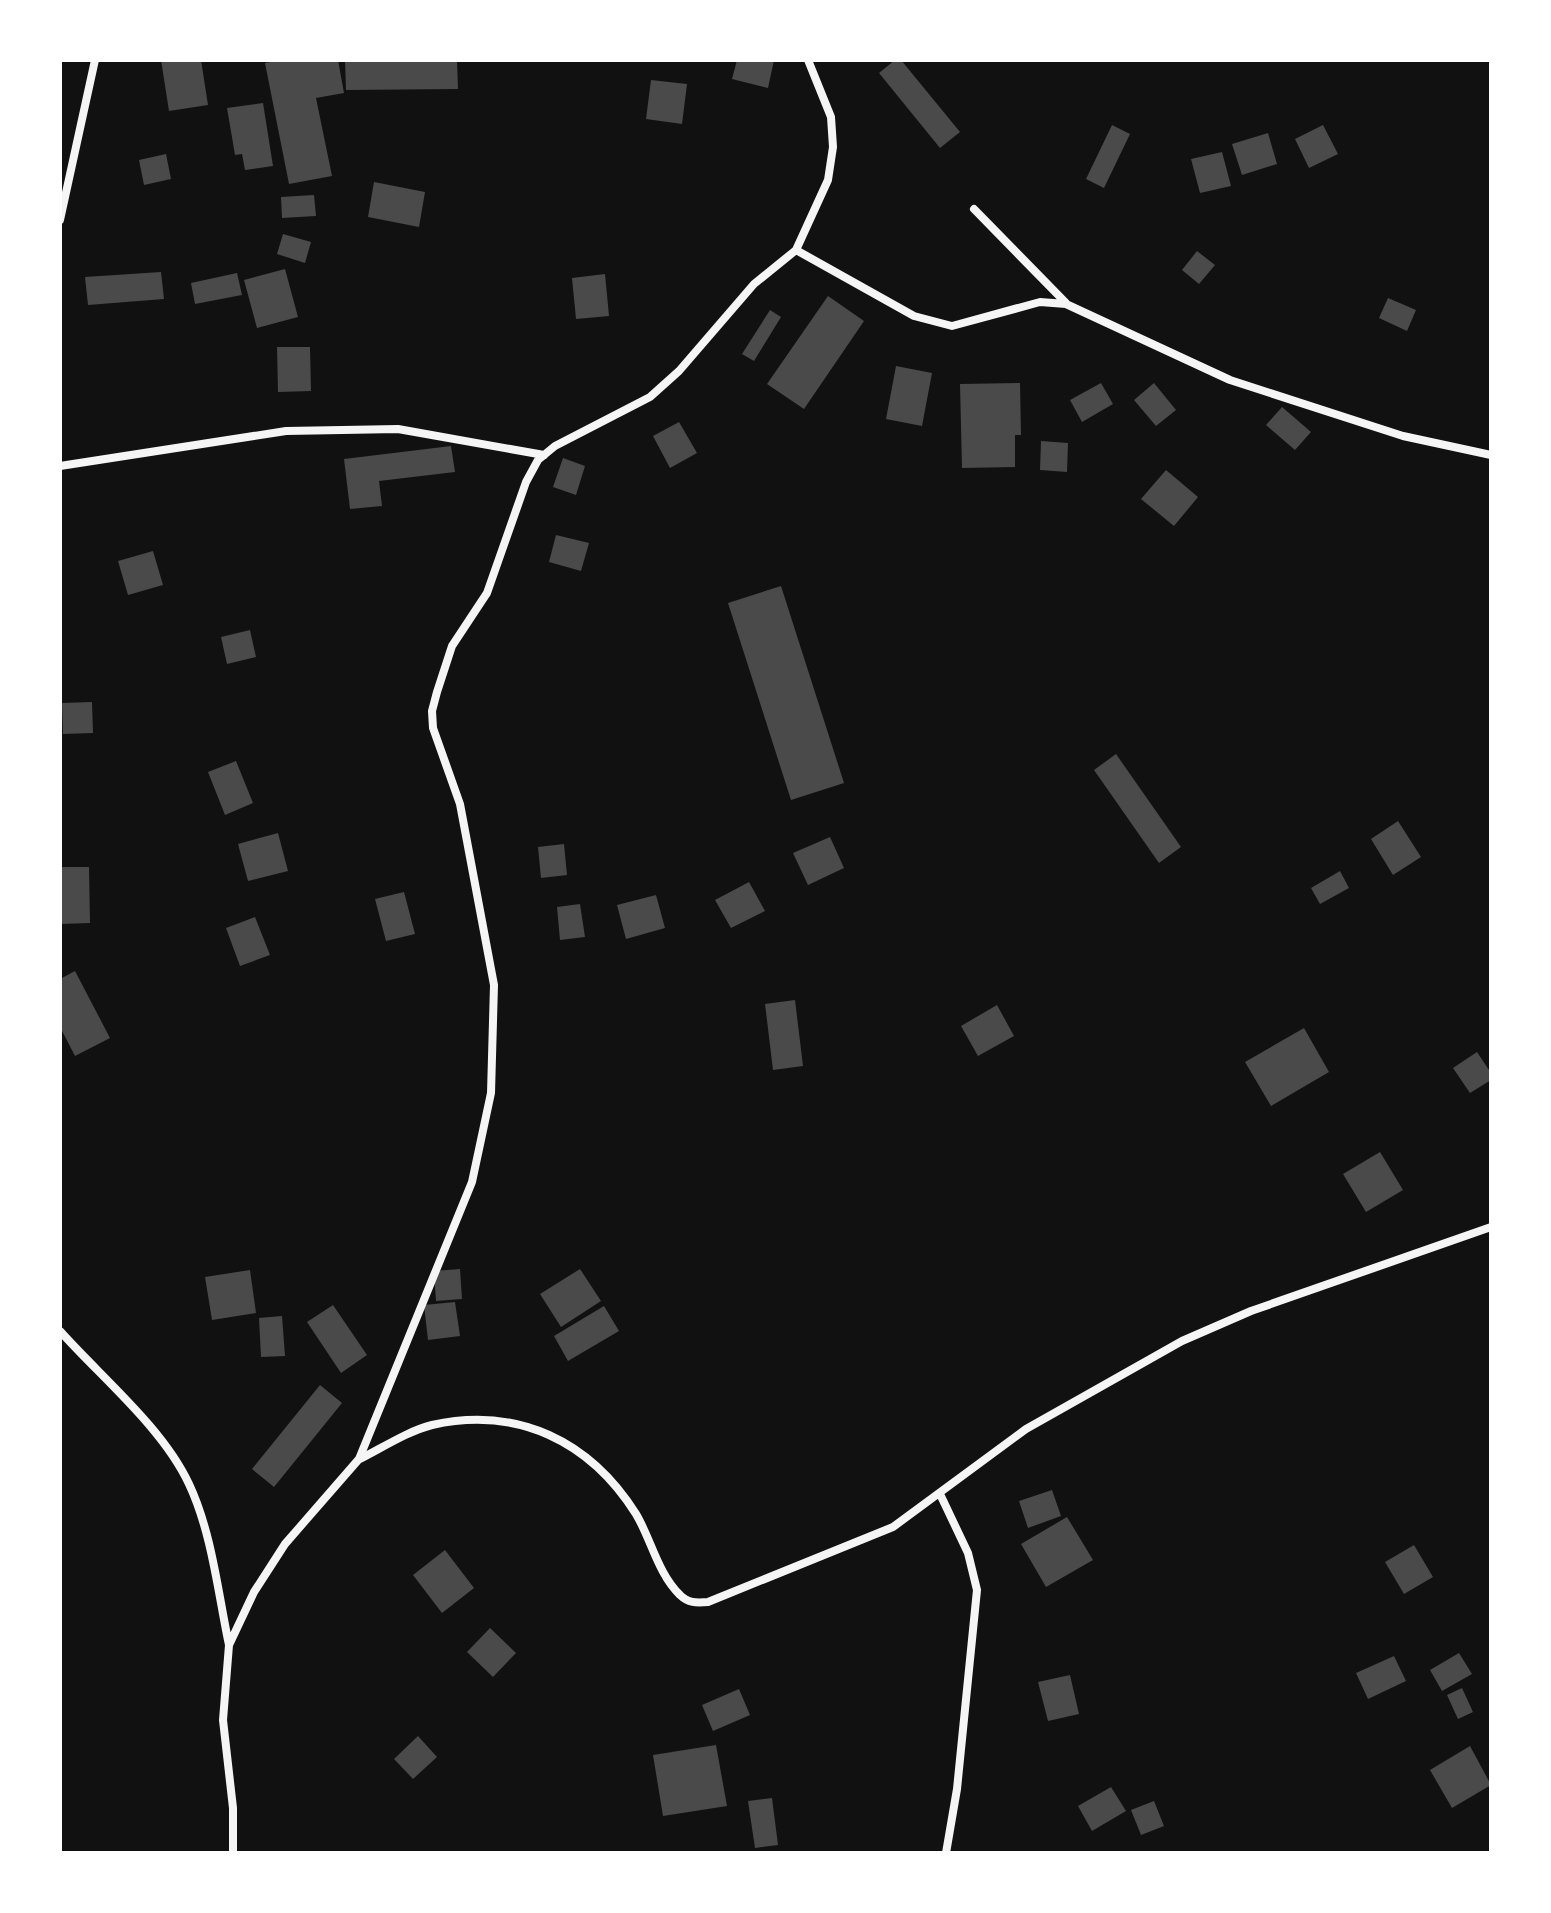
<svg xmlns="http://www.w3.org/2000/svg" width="1551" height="1913" font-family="'DejaVu Sans',sans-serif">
	<rect width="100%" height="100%" fill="#111"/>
	<path fill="#4a4a4a" d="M 161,60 L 201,60 L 208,105 L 169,111 Z
		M 282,60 L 338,60 L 344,93 L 316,98 L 332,176 L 289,184 L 265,63 Z
		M 345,60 L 457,60 L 458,89 L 346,90 Z
		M 737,60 L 774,60 L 768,88 L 732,79 Z
		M 895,60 L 901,60 L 960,132 L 940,148 L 879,73 Z
		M 651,80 L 687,84 L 682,124 L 646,119 Z
		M 263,103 L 273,166 L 245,170 L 242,154 L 235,155 L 227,108 Z
		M 1112,125 L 1130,134 L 1104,188 L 1086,179 Z
		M 1323,125 L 1338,154 L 1309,168 L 1295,139 Z
		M 1268,133 L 1277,164 L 1242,175 L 1232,144 Z
		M 1222,152 L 1231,186 L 1200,193 L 1191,159 Z
		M 166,154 L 171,179 L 144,185 L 139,160 Z
		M 374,182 L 425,192 L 419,227 L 368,217 Z
		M 314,195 L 316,216 L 282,218 L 281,197 Z
		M 283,234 L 311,242 L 305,263 L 277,254 Z
		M 1197,251 L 1215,265 L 1199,284 L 1182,270 Z
		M 285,269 L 298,317 L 257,328 L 244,280 Z
		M 161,272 L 164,299 L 88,305 L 85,277 Z
		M 237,273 L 242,295 L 195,304 L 191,283 Z
		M 605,274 L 609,316 L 576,319 L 572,278 Z
		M 828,296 L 864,321 L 804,409 L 767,384 Z
		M 1388,298 L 1416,310 L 1407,331 L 1379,318 Z
		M 770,310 L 781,317 L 754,361 L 742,354 Z
		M 277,347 L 310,347 L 311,391 L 278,392 Z
		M 896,366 L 932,373 L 922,426 L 886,419 Z
		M 1020,383 L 1021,435 L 1015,435 L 1015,467 L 962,468 L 960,384 Z
		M 1101,383 L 1113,404 L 1082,422 L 1070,400 Z
		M 1154,383 L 1176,410 L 1156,426 L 1134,400 Z
		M 1282,407 L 1311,432 L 1295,450 L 1266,425 Z
		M 679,422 L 697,453 L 670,468 L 653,436 Z
		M 1041,441 L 1068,443 L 1067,472 L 1040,470 Z
		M 451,446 L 455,472 L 379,481 L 382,506 L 350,509 L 344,459 Z
		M 563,458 L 585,466 L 576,495 L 553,487 Z
		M 1166,470 L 1198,497 L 1174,526 L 1141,499 Z
		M 556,535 L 589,543 L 581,571 L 549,562 Z
		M 153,551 L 163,585 L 128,595 L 118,561 Z
		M 781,586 L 844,783 L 791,800 L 728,603 Z
		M 250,630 L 256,657 L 227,664 L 221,637 Z
		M 92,702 L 93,733 L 63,734 L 62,703 Z
		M 1116,754 L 1181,847 L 1159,863 L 1094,770 Z
		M 236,761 L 253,803 L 225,815 L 208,772 Z
		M 1398,821 L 1421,857 L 1393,875 L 1371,839 Z
		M 278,833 L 288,871 L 248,881 L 238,844 Z
		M 830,837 L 844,868 L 808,885 L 793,853 Z
		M 564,844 L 567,875 L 541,878 L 538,847 Z
		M 60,867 L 89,867 L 90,923 L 60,924 Z
		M 1340,871 L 1349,888 L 1320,904 L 1311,888 Z
		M 749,882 L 765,911 L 731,928 L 715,900 Z
		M 404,892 L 415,934 L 386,941 L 375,899 Z
		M 656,895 L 665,928 L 626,939 L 617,905 Z
		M 580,904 L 585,937 L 560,940 L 557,907 Z
		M 255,917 L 270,955 L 240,966 L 226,928 Z
		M 75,971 L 110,1038 L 75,1056 L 60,1027 L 60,979 Z
		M 795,1000 L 803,1066 L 773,1070 L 765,1004 Z
		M 997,1005 L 1014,1036 L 978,1056 L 961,1026 Z
		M 1304,1028 L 1329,1072 L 1271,1106 L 1245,1062 Z
		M 1477,1052 L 1491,1073 L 1491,1080 L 1470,1093 L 1453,1068 Z
		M 1380,1152 L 1403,1190 L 1366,1212 L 1343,1174 Z
		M 460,1269 L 462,1299 L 436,1301 L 434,1271 Z
		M 580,1269 L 601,1301 L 561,1327 L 540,1294 Z
		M 250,1270 L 256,1313 L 212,1320 L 205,1277 Z
		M 455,1302 L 460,1336 L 428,1340 L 424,1305 Z
		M 333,1305 L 367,1355 L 341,1373 L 307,1322 Z
		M 604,1306 L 619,1331 L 568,1361 L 554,1336 Z
		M 282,1316 L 285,1356 L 261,1357 L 259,1318 Z
		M 320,1385 L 342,1403 L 274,1487 L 252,1469 Z
		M 1052,1490 L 1061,1516 L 1028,1528 L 1019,1501 Z
		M 1067,1517 L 1093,1560 L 1046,1587 L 1021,1544 Z
		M 1414,1545 L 1433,1577 L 1404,1594 L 1385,1562 Z
		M 445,1550 L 474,1588 L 442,1613 L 413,1575 Z
		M 490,1628 L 516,1653 L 493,1677 L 467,1652 Z
		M 1459,1653 L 1472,1674 L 1442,1691 L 1430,1670 Z
		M 1394,1656 L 1406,1681 L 1368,1699 L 1356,1673 Z
		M 1070,1675 L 1079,1714 L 1048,1721 L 1038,1682 Z
		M 1462,1688 L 1473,1712 L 1458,1719 L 1447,1695 Z
		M 739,1689 L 750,1715 L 713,1731 L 702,1705 Z
		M 418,1736 L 437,1757 L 413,1779 L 394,1759 Z
		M 716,1745 L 727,1806 L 663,1816 L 653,1755 Z
		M 1470,1746 L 1491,1785 L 1452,1808 L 1430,1770 Z
		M 1111,1787 L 1126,1811 L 1092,1831 L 1078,1806 Z
		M 772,1798 L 778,1845 L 755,1848 L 748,1801 Z
		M 1154,1801 L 1164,1826 L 1141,1835 L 1131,1810 Z"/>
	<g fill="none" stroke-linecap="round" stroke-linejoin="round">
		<path stroke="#f5f5f5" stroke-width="8" d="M 974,209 L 1066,303
			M 60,220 L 95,60
			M 796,250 L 914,316 L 952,326 L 1040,302 L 1066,304 L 1230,380 L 1403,436 L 1491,455
			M 60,466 L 286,431 L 398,429 L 544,455
			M 60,1331 C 102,1378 163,1428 189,1484 C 212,1533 218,1593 229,1645
			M 360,1459 C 382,1448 408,1431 432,1425 C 518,1406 590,1441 636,1514 C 651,1539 658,1574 680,1595 C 688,1603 696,1603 708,1602 L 893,1527 L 1026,1429 L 1182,1341 L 1251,1311 L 1491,1227
			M 940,1494 L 968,1553 L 977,1590 L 957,1789 L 946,1853
			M 233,1853 L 233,1808 L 223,1720 L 229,1645 L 254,1592 L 285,1544 L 359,1459 L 472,1182 L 491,1093 L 494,985 L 460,804 L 433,728 L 432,711 L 437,692 L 452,646 L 487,593 L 526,482 L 538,460 L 555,446 L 650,397 L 679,371 L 754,284 L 796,250 L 828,180 L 833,147 L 831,117 L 808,60"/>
	</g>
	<rect width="1551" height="1913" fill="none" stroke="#ffffff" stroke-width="124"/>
</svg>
